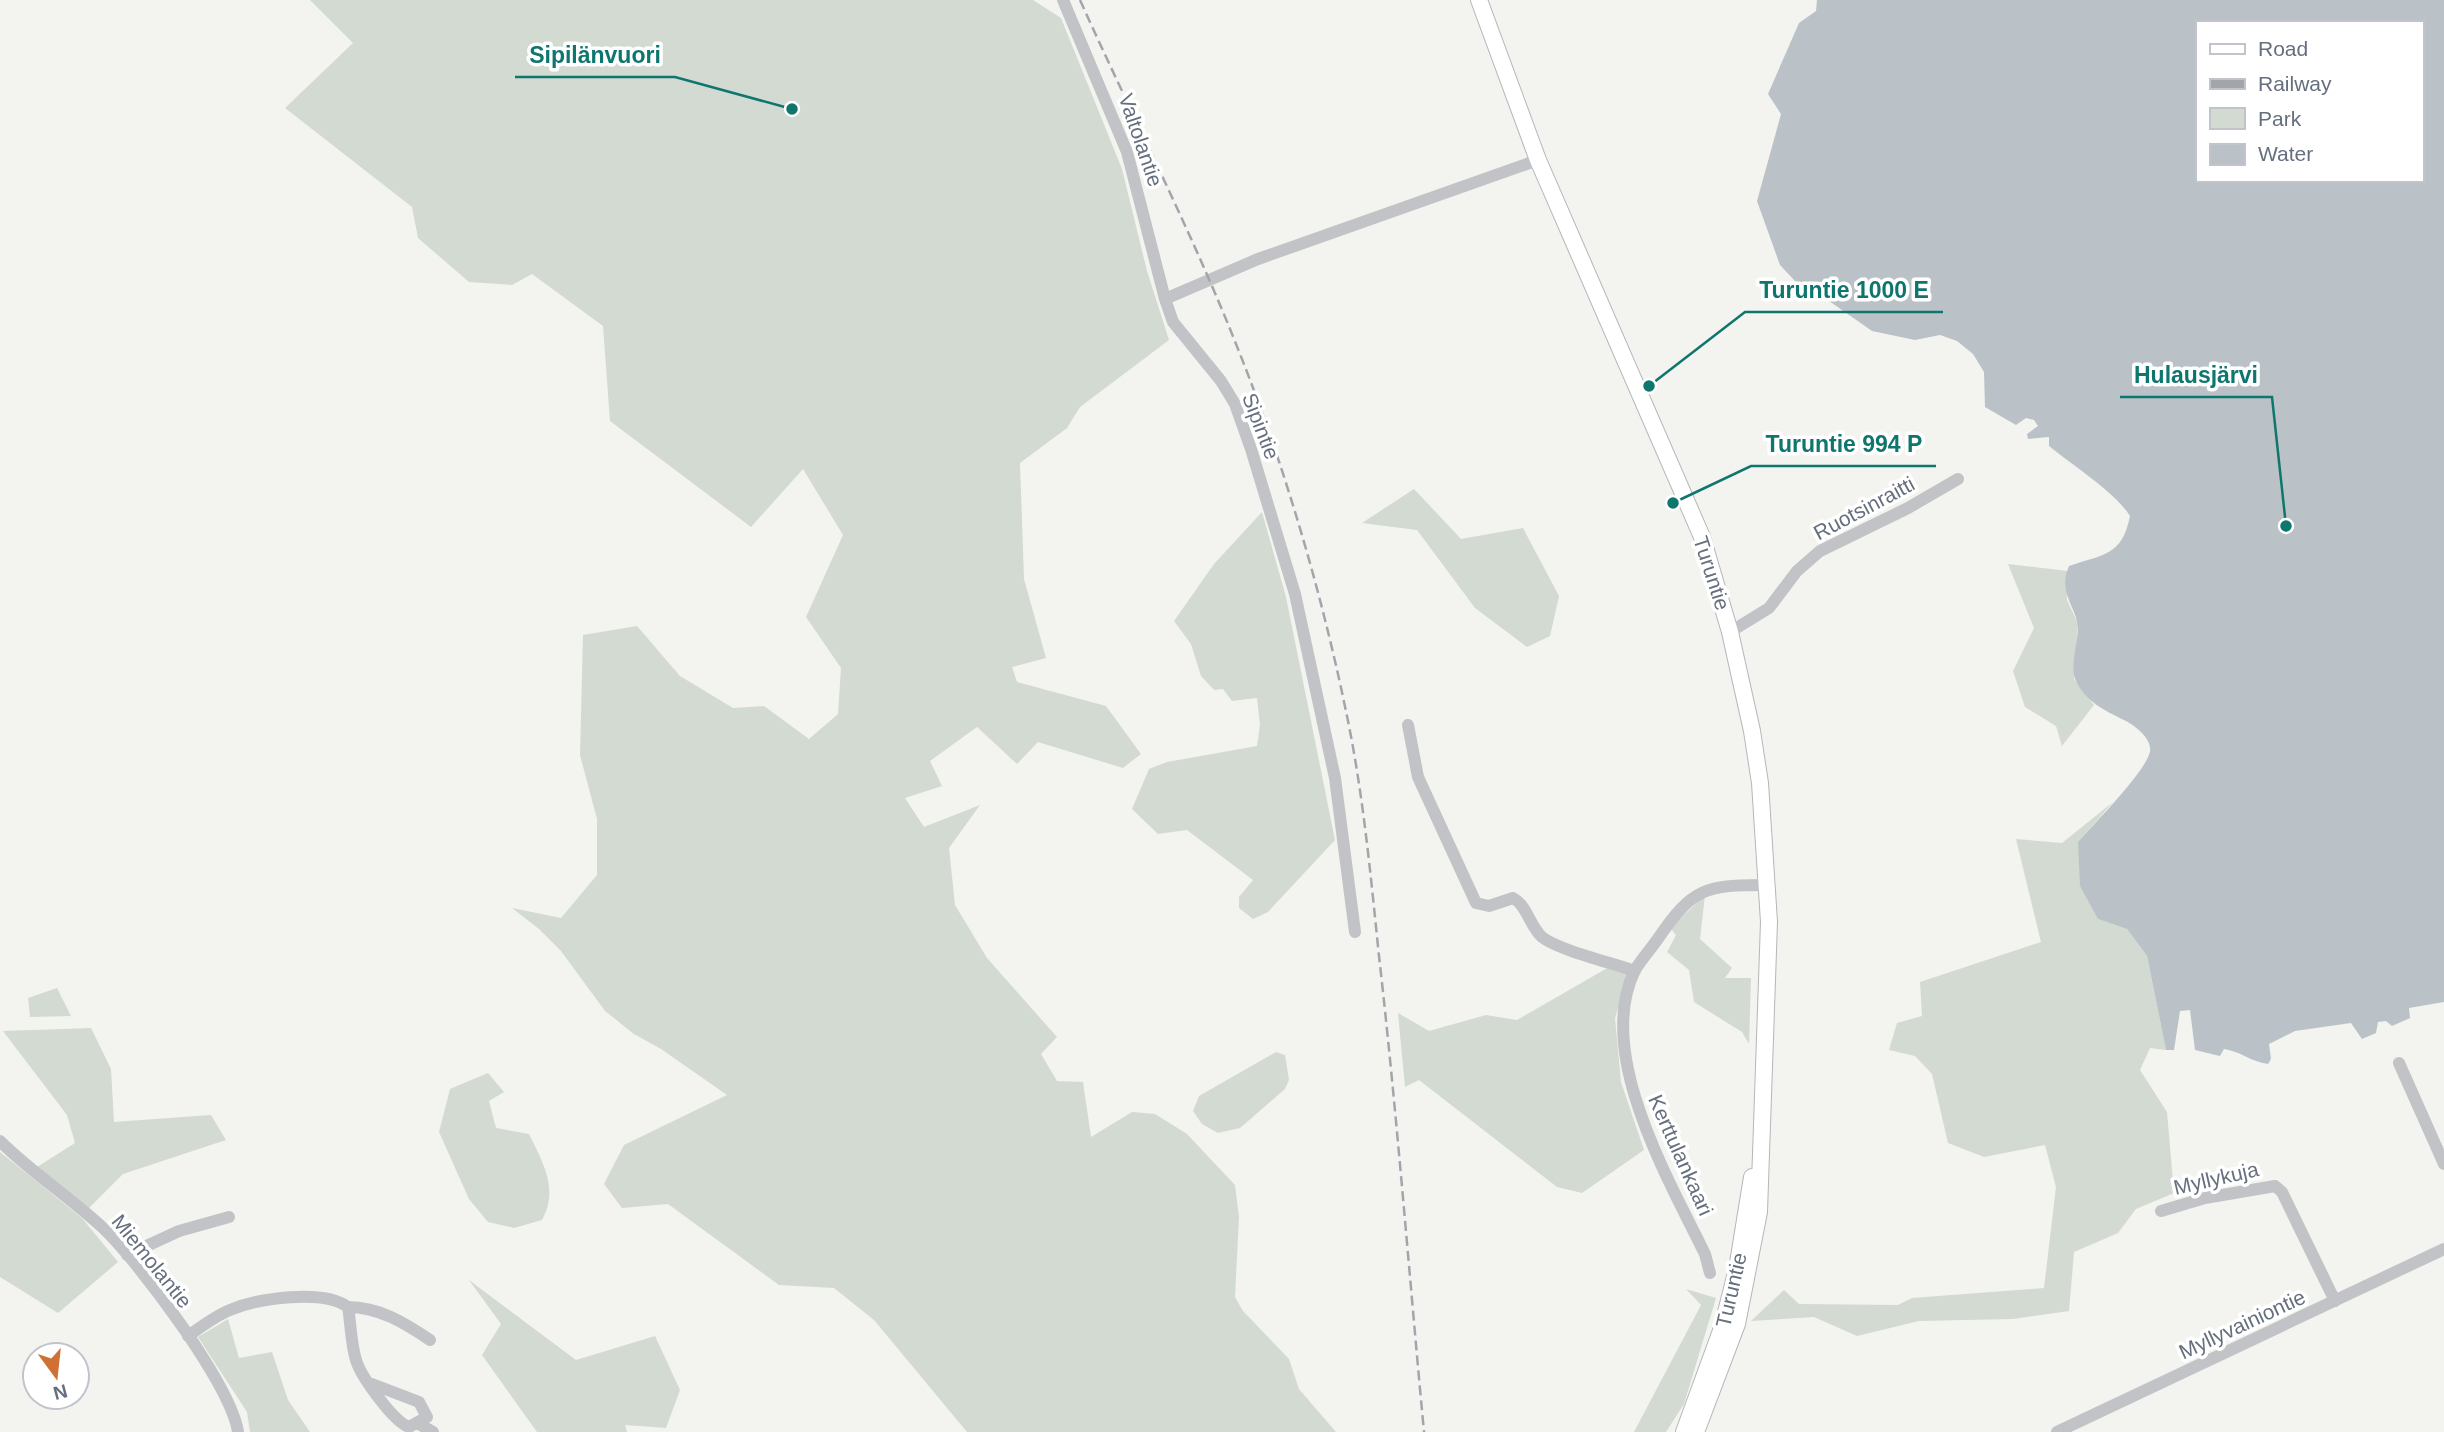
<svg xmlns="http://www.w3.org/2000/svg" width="2444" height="1432" font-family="Helvetica,sans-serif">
	<rect width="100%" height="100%" fill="#f3f3f0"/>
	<path fill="#d3dad1" d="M 310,0 L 1033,0 L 1061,18 L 1122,169 L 1147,271 L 1169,340 L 1080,407 L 1067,428 L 1020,463 L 1024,579 L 1046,658 L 1012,667 L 1017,682 L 1106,706 L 1141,754 L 1123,768 L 1038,742 L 1017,764 L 977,727 L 930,761 L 942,786 L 905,798 L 924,827 L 980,805 L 949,848 L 955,905 L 987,958 L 1057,1037 L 1041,1054 L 1057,1081 L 1083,1082 L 1091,1137 L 1132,1112 L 1155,1114 L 1187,1134 L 1235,1185 L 1239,1217 L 1235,1297 L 1243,1311 L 1289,1359 L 1299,1389 L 1336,1432 L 967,1432 L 874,1320 L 834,1288 L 779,1285 L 668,1204 L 622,1208 L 604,1184 L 624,1145 L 727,1095 L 661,1049 L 634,1034 L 605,1011 L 561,951 L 539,929 L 512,908 L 561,918 L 597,875 L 597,819 L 580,755 L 583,635 L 637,626 L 680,676 L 733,708 L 764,706 L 809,739 L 838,714 L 841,668 L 806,617 L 843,535 L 803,469 L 751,527 L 610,421 L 603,326 L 532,274 L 512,285 L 469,282 L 418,238 L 412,207 L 285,108 L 353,43 Z
		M 1414,489 L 1461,539 L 1523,528 L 1559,596 L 1550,636 L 1527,647 L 1475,608 L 1417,530 L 1362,523 Z
		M 1262,512 L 1286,597 L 1335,840 L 1268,912 L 1253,919 L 1239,908 L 1239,897 L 1253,880 L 1187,830 L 1158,834 L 1132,809 L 1149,769 L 1167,762 L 1257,746 L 1260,725 L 1257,698 L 1232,701 L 1223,689 L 1214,690 L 1201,676 L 1191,644 L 1174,621 L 1214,564 Z
		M 2008,564 L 2067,571 L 2067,600 L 2078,624 L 2074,679 L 2094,705 L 2062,746 L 2056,726 L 2025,707 L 2013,671 L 2034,628 Z
		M 2113,802 L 2078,842 L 2098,919 L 2127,929 L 2147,956 L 2166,1050 L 2150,1048 L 2140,1070 L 2167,1112 L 2174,1193 L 2136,1209 L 2118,1233 L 2074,1252 L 2069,1311 L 2013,1319 L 1919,1321 L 1857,1336 L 1814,1317 L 1751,1321 L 1784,1290 L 1799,1304 L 1898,1305 L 1912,1298 L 2044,1288 L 2056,1187 L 2045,1145 L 1984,1157 L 1948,1143 L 1932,1074 L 1915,1056 L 1889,1050 L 1897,1023 L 1922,1016 L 1920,982 L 2041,942 L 2016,839 L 2062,843 Z
		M 1705,895 L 1700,939 L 1732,968 L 1725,978 L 1751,978 L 1749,1044 L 1742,1032 L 1694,1002 L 1689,970 L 1667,952 L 1676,935 L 1670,928 Z
		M 1616,963 L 1632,965 L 1615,1018 L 1621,1082 L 1644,1150 L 1582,1193 L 1557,1187 L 1419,1080 L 1405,1087 L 1398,1013 L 1429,1031 L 1486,1015 L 1517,1020 Z
		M 57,988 L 71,1016 L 30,1017 L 28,998 Z
		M 91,1028 L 111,1069 L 114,1122 L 211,1115 L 226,1140 L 123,1174 L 88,1209 L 37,1167 L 75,1143 L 67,1115 L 3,1031 Z
		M 1276,1052 L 1285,1055 L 1289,1080 L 1285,1089 L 1240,1128 L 1218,1133 L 1202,1124 L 1193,1111 L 1199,1096 Z
		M 488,1073 L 504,1092 L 489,1101 L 496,1128 L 529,1134 C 543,1163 559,1189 542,1220 L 514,1228 L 488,1222 L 469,1199 L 439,1132 L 450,1089 Z
		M 0,1152 L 82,1218 L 118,1262 L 58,1313 L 0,1277 Z
		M 469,1280 L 576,1360 L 655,1336 L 680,1390 L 666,1428 L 625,1425 L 627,1432 L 537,1432 L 482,1355 L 501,1324 Z
		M 1686,1289 L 1716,1298 L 1684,1404 L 1666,1432 L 1634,1432 L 1701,1305 Z
		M 228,1319 L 239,1358 L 272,1352 L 288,1400 L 310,1432 L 250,1432 L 247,1412 L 198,1337 Z"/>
	<path fill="#bbc2c7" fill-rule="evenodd" d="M 1817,0 L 2444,0 L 2444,1002 L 2409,1008 L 2410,1018 L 2392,1026 L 2386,1021 L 2378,1022 L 2376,1033 L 2362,1039 L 2351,1023 L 2295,1031 L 2269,1044 L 2271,1059 L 2268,1064 C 2251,1062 2240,1051 2224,1049 L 2220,1056 L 2195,1050 L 2190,1010 L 2180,1011 L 2174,1050 L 2166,1050 L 2147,956 L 2127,929 L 2098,919 L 2080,886 L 2078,842 C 2093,825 2148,769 2150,751 C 2152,738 2134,725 2124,720 C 2104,710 2086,702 2076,681 C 2069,668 2078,642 2078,628 C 2077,608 2057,592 2069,566 C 2104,554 2122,556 2130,516 C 2115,492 2072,465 2049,446 L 2049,437 L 2028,439 L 2027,434 L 2038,426 L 2034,420 L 2026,418 L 2016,425 L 1985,407 L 1984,372 L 1973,354 L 1957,341 L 1940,335 L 1915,340 L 1872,331 L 1822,296 L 1795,281 L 1780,265 L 1757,201 L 1781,114 L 1768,94 L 1799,23 L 1816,11 ZM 2197,23 L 2421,23 L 2421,180 L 2197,180 Z"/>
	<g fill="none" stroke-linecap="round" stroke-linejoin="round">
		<defs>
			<path id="major" d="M 1479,0 L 1538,160 L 1702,537 L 1730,632 L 1752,731 L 1760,783 L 1769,922 L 1759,1212 L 1737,1324 L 1696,1432
				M 1684,1432 L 1722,1328 L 1737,1269 L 1752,1177"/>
		</defs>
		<use href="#major" stroke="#b4b6ba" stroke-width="18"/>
		<path stroke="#c1c3c6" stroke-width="12" d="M 1063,0 L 1127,152 L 1165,299
			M 1730,632 L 1769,608 L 1797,571 L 1820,551 L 1908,508 L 1958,479
			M 1408,725 L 1418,777 L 1476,903 L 1489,906 L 1513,898 C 1527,905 1530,927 1542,937 C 1558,950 1613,963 1635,971
			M 1355,932 L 1335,778 L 1295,594 L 1251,449 L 1235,404 L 1221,381 L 1173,322 L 1165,299 L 1258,259 L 1538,160
			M 2399,1063 L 2444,1164
			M 0,1141 C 32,1173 70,1197 103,1228 C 139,1262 231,1385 238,1432
			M 2161,1211 L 2205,1198 L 2275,1186 L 2282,1192 L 2335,1301
			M 127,1255 L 179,1231 L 229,1217
			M 1710,1273 L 1705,1254 C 1669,1180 1594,1053 1635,970 C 1641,960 1650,950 1657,940 C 1693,887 1705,885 1768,885
			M 348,1307 C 379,1307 405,1323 430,1340
			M 188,1336 C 201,1327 215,1316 230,1310 C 259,1298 323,1289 348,1307 C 351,1325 351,1347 357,1363 C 363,1379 394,1422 409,1427 L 427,1417 L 419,1402 L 372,1384
			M 419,1424 L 433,1432
			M 2057,1432 L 2444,1249"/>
		<use href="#major" stroke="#fff" stroke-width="16"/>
		<path stroke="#a2a5aa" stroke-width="2.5" stroke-dasharray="10 5" stroke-linecap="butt" d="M 1080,0 C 1133,118 1193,234 1240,354 C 1287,473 1324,601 1349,726 C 1364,802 1371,879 1379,956 C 1397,1114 1409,1273 1424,1432"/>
	</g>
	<g text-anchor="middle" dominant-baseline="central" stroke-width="7" stroke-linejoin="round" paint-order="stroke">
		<g font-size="21" fill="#656f7d" stroke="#fff">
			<text transform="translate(1141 140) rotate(71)">Valtolantie</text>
			<text transform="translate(1261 426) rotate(69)">Sipintie</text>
			<text transform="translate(1864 508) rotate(-28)">Ruotsinraitti</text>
			<text transform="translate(1712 573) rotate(72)">Turuntie</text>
			<text transform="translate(1681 1155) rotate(66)">Kerttulankaari</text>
			<text transform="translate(2216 1178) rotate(-13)">Myllykuja</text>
			<text transform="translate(152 1261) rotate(51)">Miemolantie</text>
			<text transform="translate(1731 1290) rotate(-77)">Turuntie</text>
			<text transform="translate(2242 1324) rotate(-25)">Myllyvainiontie</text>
		</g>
	</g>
	<path fill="none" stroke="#0f766e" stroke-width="2.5" d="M792 109L675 77H515M1649 386L1745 312H1943M2286 526L2272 397H2120M1673 503L1751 466H1936"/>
	<g fill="#0f766e" stroke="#fff" stroke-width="2.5">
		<circle cx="792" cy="109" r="7"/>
		<circle cx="1649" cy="386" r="7"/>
		<circle cx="2286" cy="526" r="7"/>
		<circle cx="1673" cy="503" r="7"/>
	</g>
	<g font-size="23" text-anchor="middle" font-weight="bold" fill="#0f766e" stroke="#fff" stroke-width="7" stroke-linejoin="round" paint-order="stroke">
		<text x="595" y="63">Sipilänvuori</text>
		<text x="1844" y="298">Turuntie 1000 E</text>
		<text x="2196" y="383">Hulausjärvi</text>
		<text x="1844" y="452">Turuntie 994 P</text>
	</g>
	<rect x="2196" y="21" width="228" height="161" fill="#ffffff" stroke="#c1c5cb" stroke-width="2"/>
	<rect x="2210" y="44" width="35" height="10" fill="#ffffff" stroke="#c1c5cb" stroke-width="2"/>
	<text x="2258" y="56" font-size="21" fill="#656f7d">Road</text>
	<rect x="2210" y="79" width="35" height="10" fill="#a2a5aa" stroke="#c1c5cb" stroke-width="2"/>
	<text x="2258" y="91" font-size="21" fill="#656f7d">Railway</text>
	<rect x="2210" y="108" width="35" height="21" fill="#d3dad1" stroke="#c1c5cb" stroke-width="2"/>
	<text x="2258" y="126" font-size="21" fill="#656f7d">Park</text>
	<rect x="2210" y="144" width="35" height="21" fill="#bbc2c7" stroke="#c1c5cb" stroke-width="2"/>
	<text x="2258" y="161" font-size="21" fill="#656f7d">Water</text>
	<g transform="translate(56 1376) rotate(165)"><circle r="33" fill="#ffffff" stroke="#c1c5cb" stroke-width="2"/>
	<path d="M0-5L12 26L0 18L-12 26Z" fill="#cf7134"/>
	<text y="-10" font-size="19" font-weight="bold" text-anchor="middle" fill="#656f7d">N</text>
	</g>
</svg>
